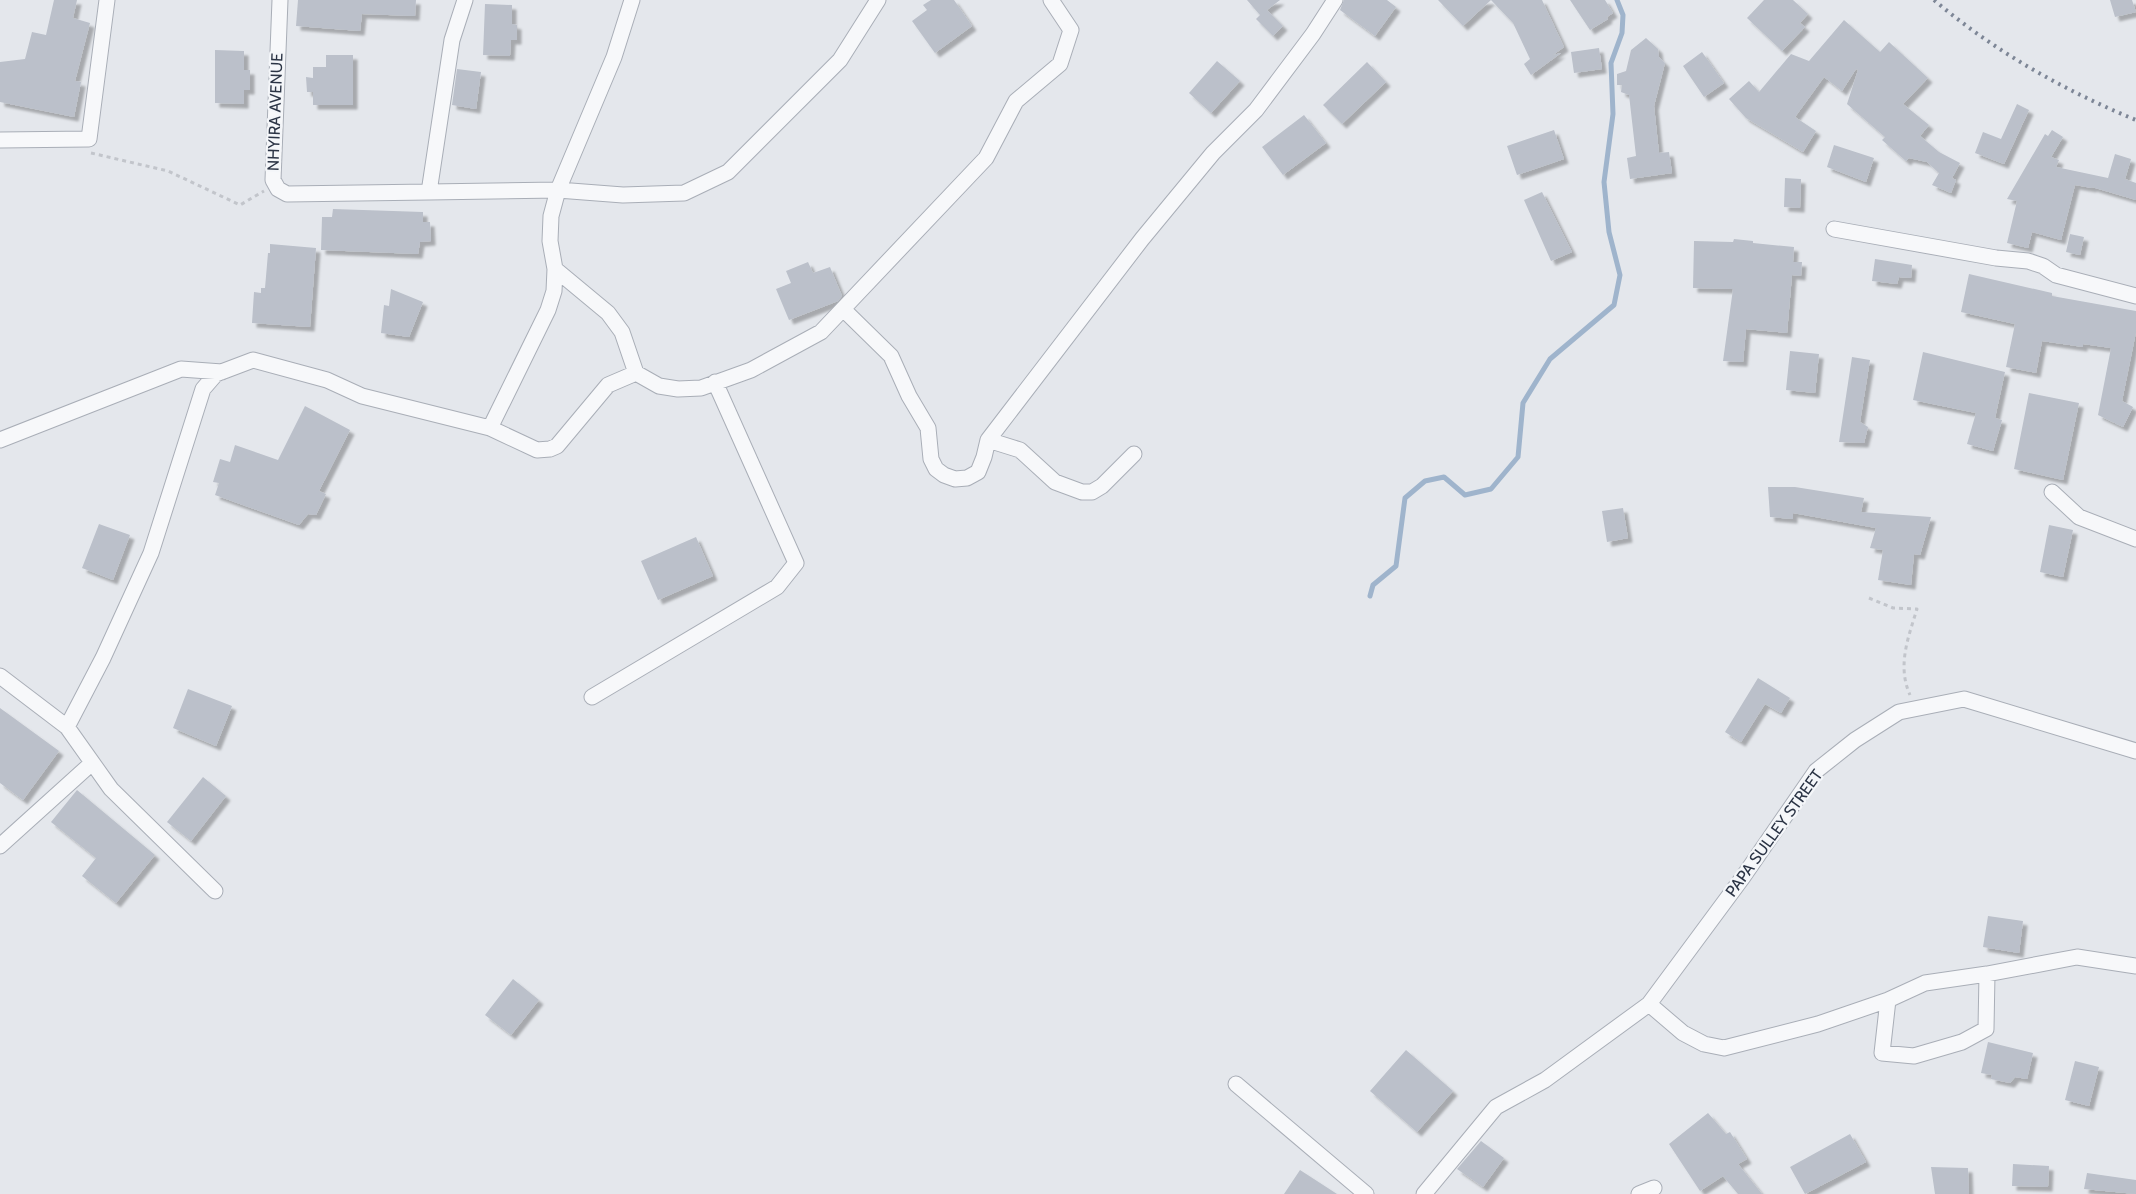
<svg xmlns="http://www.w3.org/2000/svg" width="2136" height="1194" font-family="Cabin,sans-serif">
	<defs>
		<filter id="shadow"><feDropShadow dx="4.5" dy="4.5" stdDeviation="1" flood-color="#0004"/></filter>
	</defs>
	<rect width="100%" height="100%" fill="#e4e7ec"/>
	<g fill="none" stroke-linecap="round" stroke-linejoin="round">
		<path stroke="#9fb4cc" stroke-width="5" d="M 1370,596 L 1373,585 L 1396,566 L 1405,498 L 1425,481 L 1444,477 L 1465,495 L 1491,489 L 1518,457 L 1523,403 L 1550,359 L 1614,305 L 1620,275 L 1609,232 L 1604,182 L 1613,114 L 1611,63 L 1622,33 L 1623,15 L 1617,0"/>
	</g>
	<path fill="#bbc0ca" filter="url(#shadow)" d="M 54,0 L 77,0 L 73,18 L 90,23 L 75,81 L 81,82 L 74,117 L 0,102 L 0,62 L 25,59 L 32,32 L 46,35 Z
		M 298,0 L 416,0 L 415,16 L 362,14 L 360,31 L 296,26 Z
		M 931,0 L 954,0 L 972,26 L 935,53 L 912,21 L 927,10 L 923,5 Z
		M 1247,0 L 1280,0 L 1267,10 L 1283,26 L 1273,36 L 1256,19 L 1260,15 Z
		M 1344,0 L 1387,0 L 1396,7 L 1375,36 L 1340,10 Z
		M 1438,0 L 1542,0 L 1564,47 L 1553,55 L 1561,53 L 1531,75 L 1524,64 L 1530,59 L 1513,23 L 1491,0 L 1463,26 Z
		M 1570,0 L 1605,0 L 1613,13 L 1607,17 L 1608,19 L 1590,30 Z
		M 1764,0 L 1793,0 L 1808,14 L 1800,23 L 1805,27 L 1782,51 L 1747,18 Z
		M 2110,0 L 2132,0 L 2136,12 L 2115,17 Z
		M 485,4 L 512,5 L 512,24 L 517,25 L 517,40 L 511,40 L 510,56 L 483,55 Z
		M 1844,20 L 1880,52 L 1889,42 L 1928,78 L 1903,104 L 1929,125 L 1920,136 L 1939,152 L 1960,163 L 1952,178 L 1956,180 L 1951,193 L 1932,185 L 1939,173 L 1927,162 L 1909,158 L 1906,161 L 1882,140 L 1885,137 L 1847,104 L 1858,70 L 1856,69 L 1842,91 L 1824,77 L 1795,117 L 1816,131 L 1803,152 L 1746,118 L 1729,99 L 1749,81 L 1759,92 L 1791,54 L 1809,61 Z
		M 1646,38 L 1658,49 L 1659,57 L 1665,63 L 1654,106 L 1659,153 L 1669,152 L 1672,173 L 1630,179 L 1627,158 L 1636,156 L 1629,95 L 1621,92 L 1622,85 L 1617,85 L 1617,74 L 1626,71 L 1631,50 Z
		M 1599,48 L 1602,69 L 1574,73 L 1571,52 Z
		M 215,50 L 244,51 L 244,70 L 250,70 L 250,90 L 244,90 L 244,104 L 215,103 Z
		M 1702,52 L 1724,83 L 1704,97 L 1683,66 Z
		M 326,55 L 353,55 L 353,105 L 313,105 L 313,92 L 307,92 L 306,77 L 313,78 L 313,67 L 326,67 Z
		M 1217,61 L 1240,81 L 1211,113 L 1189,93 Z
		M 1367,62 L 1386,82 L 1342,124 L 1323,105 Z
		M 457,69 L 481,72 L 476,109 L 452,105 Z
		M 2017,104 L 2029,110 L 2004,164 L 1975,153 L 1983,132 L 2001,139 Z
		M 1304,115 L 1326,143 L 1283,175 L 1262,147 Z
		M 1554,130 L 1564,159 L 1517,175 L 1507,146 Z
		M 2052,130 L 2063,137 L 2051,157 L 2059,160 L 2056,167 L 2108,178 L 2115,154 L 2131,159 L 2125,179 L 2136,183 L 2136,200 L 2092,187 L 2092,188 L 2075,185 L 2061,240 L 2032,232 L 2028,248 L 2007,243 L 2017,201 L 2007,199 L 2045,134 L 2048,136 Z
		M 1834,145 L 1874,158 L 1866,182 L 1827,167 Z
		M 1785,178 L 1801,179 L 1800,208 L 1784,207 Z
		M 1542,192 L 1572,252 L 1551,261 L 1524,200 Z
		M 333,209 L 423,212 L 423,222 L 430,222 L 431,241 L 420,242 L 418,254 L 321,250 L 322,217 L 332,217 Z
		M 2070,234 L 2084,237 L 2080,255 L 2066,252 Z
		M 1734,239 L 1753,241 L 1753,243 L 1794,247 L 1793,262 L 1802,262 L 1801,276 L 1792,275 L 1787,333 L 1746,329 L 1743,362 L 1723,361 L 1733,289 L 1693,288 L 1694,241 L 1733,242 Z
		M 270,244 L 316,248 L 310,327 L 252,323 L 254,292 L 261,293 L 261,288 L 265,288 L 268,253 L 270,253 Z
		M 1875,259 L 1912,265 L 1911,278 L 1899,277 L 1897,284 L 1872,281 Z
		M 808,262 L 813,273 L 830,267 L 842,296 L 838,301 L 789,320 L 776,289 L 791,283 L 786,271 Z
		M 1969,274 L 2052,293 L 2052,296 L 2136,311 L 2136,332 L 2122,401 L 2133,407 L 2123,427 L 2098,415 L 2111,348 L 2083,344 L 2083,347 L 2042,341 L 2036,373 L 2006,367 L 2015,324 L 1961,312 Z
		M 391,289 L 423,302 L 409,337 L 381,333 L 384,305 L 389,306 Z
		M 1790,351 L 1819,354 L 1815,393 L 1786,390 Z
		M 1923,352 L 2005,372 L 1995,418 L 2002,420 L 1993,451 L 1967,444 L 1976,413 L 1913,400 Z
		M 1852,357 L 1870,360 L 1860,422 L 1868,427 L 1864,443 L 1839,442 Z
		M 2029,393 L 2079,403 L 2063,480 L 2014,469 Z
		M 305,406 L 350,430 L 319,491 L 326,494 L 316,515 L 308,514 L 299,525 L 215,495 L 219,483 L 213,482 L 220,459 L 230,462 L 235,445 L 278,460 Z
		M 1768,487 L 1795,487 L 1864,498 L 1861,512 L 1931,517 L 1920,555 L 1914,554 L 1911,585 L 1878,580 L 1883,550 L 1870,548 L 1876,528 L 1793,513 L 1793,519 L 1770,517 Z
		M 1623,508 L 1628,538 L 1607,542 L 1602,511 Z
		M 99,524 L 130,535 L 113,580 L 82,568 Z
		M 2049,525 L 2073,530 L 2063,577 L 2040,572 Z
		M 696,537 L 713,576 L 658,600 L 641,561 Z
		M 1758,678 L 1790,698 L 1781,713 L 1765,704 L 1741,742 L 1725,732 Z
		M 188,689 L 232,706 L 216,746 L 173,728 Z
		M 0,708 L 59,751 L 23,800 L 0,783 Z
		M 203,777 L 226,796 L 191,841 L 167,822 Z
		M 77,790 L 155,855 L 116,903 L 82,876 L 96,858 L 51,822 Z
		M 1988,916 L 2023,921 L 2019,953 L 1983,947 Z
		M 513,979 L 539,1000 L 511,1035 L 485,1015 Z
		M 1988,1042 L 2033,1053 L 2027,1079 L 2015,1077 L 2010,1083 L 1991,1079 L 1992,1075 L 1981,1073 Z
		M 1406,1050 L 1453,1091 L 1417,1132 L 1370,1091 Z
		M 2075,1061 L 2099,1067 L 2089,1106 L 2065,1100 Z
		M 1708,1113 L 1726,1134 L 1730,1132 L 1747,1159 L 1738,1164 L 1762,1194 L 1738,1194 L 1723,1176 L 1700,1191 L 1669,1144 Z
		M 1850,1134 L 1866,1162 L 1805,1194 L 1790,1167 Z
		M 1481,1141 L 1504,1158 L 1483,1187 L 1457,1169 Z
		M 2013,1164 L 2049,1166 L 2048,1187 L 2012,1186 Z
		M 1931,1167 L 1968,1168 L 1969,1194 L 1935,1194 Z
		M 1300,1170 L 1337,1194 L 1284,1194 Z
		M 2087,1173 L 2136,1180 L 2136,1194 L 2084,1189 Z"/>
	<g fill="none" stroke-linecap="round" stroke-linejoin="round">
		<defs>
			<path id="street" d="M 280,0 L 273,180 L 278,189 L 287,194 L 429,192
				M 465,0 L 452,40 L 429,192 L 558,190 L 623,195 L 684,193 L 728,172 L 840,60 L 878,0
				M 0,140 L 89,139 L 107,0
				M 1834,229 L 1996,258 L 2028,261 L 2043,266 L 2056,275 L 2136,296
				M 555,269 L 608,313 L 622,332 L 636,373
				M 843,309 L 891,356 L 909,396 L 928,428 L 931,459 L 936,469 L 944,475 L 955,479 L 967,478 L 978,472 L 984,457 L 988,440 L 1020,450 L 1055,482 L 1082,492 L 1092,492 L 1102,486 L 1134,454
				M 490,428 L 548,310 L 554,291 L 555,269 L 550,241 L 551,216 L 558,190 L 614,57 L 632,0
				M 0,440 L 181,369 L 222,372
				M 988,440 L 1142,239 L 1213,153 L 1256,110 L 1313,34 L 1335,0
				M 2052,492 L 2079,517 L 2136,539
				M 0,676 L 67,727 L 111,789 L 215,891
				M 592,697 L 777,587 L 796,563 L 715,382
				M 67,727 L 103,658 L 151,553 L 203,389 L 216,374 L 253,360 L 327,380 L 362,396 L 490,428 L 537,450 L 550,449 L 557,446 L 608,385 L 636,373 L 659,386 L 678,389 L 701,388 L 751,370 L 821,332 L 986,158 L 1016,101 L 1060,64 L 1071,30 L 1051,0
				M 0,846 L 92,763
				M 1888,1000 L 1882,1053 L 1914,1056 L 1962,1042 L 1986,1029 L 1987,974
				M 1649,1004 L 1683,1033 L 1704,1044 L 1724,1048 L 1818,1024 L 1888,1000 L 1925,983 L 1987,974 L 2077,957 L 2136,966
				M 1236,1084 L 1366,1194
				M 1424,1194 L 1496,1107 L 1545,1080 L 1649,1004 L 1743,877 L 1816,771 L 1855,740 L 1899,712 L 1964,699 L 2136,751
				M 1639,1194 L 1654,1188"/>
		</defs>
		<use href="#street" stroke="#a9aeb7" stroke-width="17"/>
		<path stroke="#c2c5cb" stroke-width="3" stroke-dasharray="4 4" stroke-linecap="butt" d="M 91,153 L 168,171 L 240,205 L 264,191
			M 1869,598 L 1893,608 L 1917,609 C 1908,638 1897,666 1910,695"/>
		<use href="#street" stroke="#f7f8fa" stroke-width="15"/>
		<path stroke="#7d8696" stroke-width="4" stroke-dasharray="2.5 5" stroke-linecap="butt" d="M 1934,0 C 1994,51 2063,90 2136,120"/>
	</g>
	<g text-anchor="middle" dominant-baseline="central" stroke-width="4.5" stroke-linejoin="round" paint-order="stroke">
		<g font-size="16" fill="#2b3445" stroke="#f4f6f9">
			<text transform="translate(275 112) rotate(-88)">NHYIRA AVENUE</text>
			<text transform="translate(1774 833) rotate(-54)">PAPA SULLEY STREET</text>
		</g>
	</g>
</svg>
